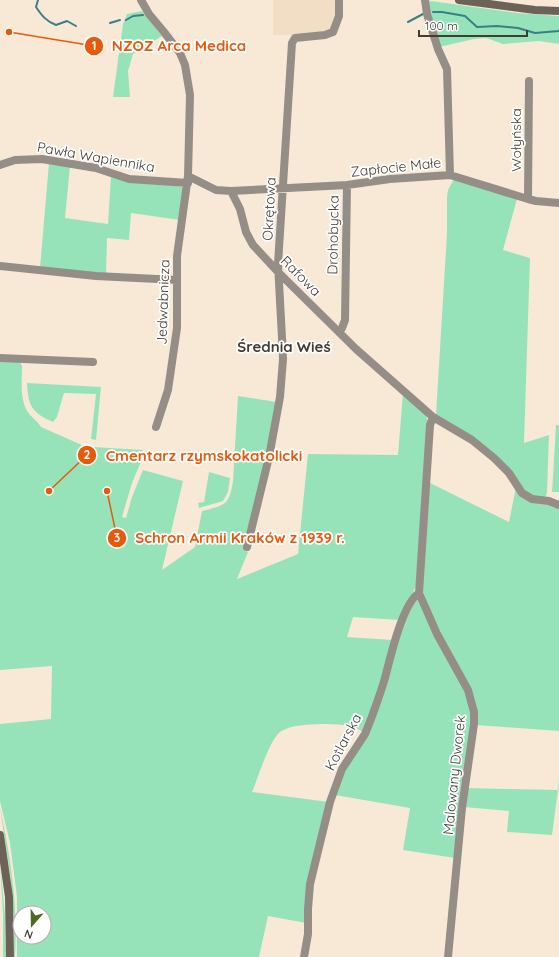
<svg xmlns="http://www.w3.org/2000/svg" width="559" height="957" font-family="Quicksand,sans-serif">
	<rect width="100%" height="100%" fill="#f8e9d6"/>
	<path fill="#f1dec4" d="M 273,0 L 337,0 L 338,11 L 329,32 L 293,37 L 291,35 L 273,35 Z"/>
	<path fill="#97e3b9" fill-rule="evenodd" d="M 431,1 L 517,13 L 559,16 L 559,44 L 539,41 L 503,44 L 486,38 L 474,39 L 439,47 L 431,24 L 429,2 Z
		M 142,11 L 162,36 L 133,54 L 128,71 L 130,97 L 113,97 L 123,24 L 127,14 Z
		M 49,163 L 70,166 L 65,218 L 108,224 L 111,176 L 182,187 L 184,189 L 180,220 L 131,213 L 129,240 L 107,238 L 106,274 L 40,268 Z
		M 454,179 L 517,199 L 503,250 L 530,258 L 524,443 L 549,435 L 547,492 L 546,496 L 542,498 L 528,495 L 514,476 L 436,415 L 447,233 L 447,197 L 448,190 Z
		M 0,361 L 20,362 L 22,366 C 22,381 19,402 30,415 C 34,419 38,422 41,427 L 91,449 L 91,451 L 94,451 L 94,447 L 142,450 L 144,452 L 144,454 L 132,483 L 122,517 L 126,518 L 132,497 L 143,470 L 183,481 L 162,570 L 195,547 L 202,511 C 225,505 229,506 233,481 L 238,396 L 277,402 L 266,464 L 244,550 L 248,552 L 237,579 L 298,554 L 308,454 L 398,455 L 403,393 L 426,415 L 428,423 L 416,585 C 412,597 405,608 400,620 L 353,617 L 347,637 L 393,640 L 383,679 L 363,732 C 351,724 337,724 322,724 C 310,725 291,724 280,732 C 269,741 258,778 252,792 L 329,802 L 306,923 L 268,916 L 259,957 L 17,957 L 17,897 L 10,843 L 0,801 L 0,724 L 51,719 L 52,666 L 0,670 ZM 20,913 L 44,913 L 44,937 L 20,937 Z
		M 27,383 L 101,387 L 96,440 L 91,439 L 96,394 L 64,393 L 57,417 L 53,422 C 32,413 28,406 27,383 Z
		M 556,425 L 559,425 L 559,492 L 552,492 Z
		M 209,472 L 230,478 L 228,492 L 223,501 L 199,508 L 198,503 L 204,502 Z
		M 428,482 L 509,522 L 516,487 L 521,494 L 559,507 L 559,731 L 476,725 L 477,714 L 439,633 L 421,587 Z
		M 417,600 L 419,600 L 465,689 L 472,712 L 455,858 L 403,850 L 410,808 L 335,795 L 340,778 L 366,734 L 407,614 Z
		M 559,778 L 559,790 L 558,790 L 552,835 L 507,832 L 509,811 L 464,807 L 466,788 L 558,790 Z
		M 0,808 C 11,857 18,907 15,957 L 14,957 L 14,925 L 11,879 Z
		M 0,860 L 5,916 L 6,957 L 3,957 L 3,915 Z"/>
	<g fill="none" stroke-linecap="round" stroke-linejoin="round">
		<path stroke="#3a7f88" stroke-width="2" d="M 38,0 L 36,7 C 42,16 46,21 56,25 L 67,21 L 76,26
			M 433,12 L 442,12 L 465,16 L 477,27 L 497,26 L 518,28 L 535,33 L 559,31
			M 126,20 L 133,16 L 143,15
			M 408,22 L 423,14
			M 110,23 L 120,20"/>
		<path stroke="#958e87" stroke-width="8" d="M 141,0 L 149,14 L 164,32 L 180,53 L 185,65 L 190,95 L 188,176 L 177,256 L 177,328 L 168,390 L 156,427
			M 425,0 L 427,14 L 438,49 L 447,69 L 450,175
			M 0,165 L 15,160 L 42,159 L 96,168 L 129,179 L 188,183
			M 188,176 L 216,190 L 231,191 L 240,209 L 246,232 L 253,245 L 279,273 L 356,349 L 433,417 L 472,440 L 494,458 L 509,473 L 522,493 L 532,499 L 549,501 L 559,505
			M 231,191 L 347,185 L 390,179 L 450,175 L 528,199 L 536,201 L 559,203
			M 528,199 L 529,81
			M 0,266 L 96,276 L 177,280
			M 339,332 L 342,328 L 345,320 L 347,185
			M 0,358 L 93,362
			M 433,417 L 430,425 L 419,593 L 437,634 L 468,690 L 474,712 L 474,724 L 462,808 L 448,957
			M 247,547 L 269,457 L 280,397 L 283,359 L 282,338 L 278,264 L 292,43 L 295,38 L 325,35 L 333,32 L 339,16 L 339,0
			M 304,957 L 308,934 L 308,909 L 310,884 L 330,802 L 342,769 L 365,734 L 371,719 C 376,705 381,692 385,678 C 390,659 402,604 419,593"/>
		<path stroke="#6c6257" stroke-width="8" d="M 459,0 L 535,10 L 559,11
			M 0,835 L 9,897 L 10,957"/>
	</g>
	<g text-anchor="middle" dominant-baseline="central" stroke-width="3.5" stroke-linejoin="round" paint-order="stroke">
		<g font-size="14" fill="#413c34" stroke="#fff">
			<text transform="translate(516 140) rotate(-90)">Wołyńska</text>
			<text transform="translate(96 157) rotate(10)">Pawła Wapiennika</text>
			<text transform="translate(396 167) rotate(-6)">Zapłocie Małe</text>
			<text transform="translate(269 209) rotate(-87)">Okrętowa</text>
			<text transform="translate(333 235) rotate(-89)">Drohobycka</text>
			<text transform="translate(301 276) rotate(45)">Rafowa</text>
			<text transform="translate(163 302) rotate(-88)">Jedwabnicza</text>
			<text transform="translate(343 742) rotate(-62)">Kotlarska</text>
			<text transform="translate(454 775) rotate(-84)">Malowany Dworek</text>
		</g>
		<g font-size="15" font-weight="bold" fill="#413c34" stroke="#fff">
			<text x="284" y="346">Średnia Wieś</text>
		</g>
	</g>
	<path fill="none" stroke="#e8590c" stroke-width="1.5" d="M9 32L94 46M49 491L87 455M107 491L117 538"/>
	<g fill="#e8590c" stroke="#fff" stroke-width="1.5">
		<circle cx="9" cy="32" r="4"/>
		<circle cx="49" cy="491" r="4"/>
		<circle cx="107" cy="491" r="4"/>
		<circle cx="94" cy="46" r="10"/>
		<circle cx="87" cy="455" r="10"/>
		<circle cx="117" cy="538" r="10"/>
	</g>
	<g font-size="12" text-anchor="middle" font-weight="bold" fill="#fff">
		<text x="94" y="50">1</text>
		<text x="87" y="459">2</text>
		<text x="117" y="542">3</text>
	</g>
	<g font-size="15" text-anchor="middle" font-weight="bold" fill="#e8590c" stroke="#fff" stroke-width="3.5" stroke-linejoin="round" paint-order="stroke">
		<text x="179" y="51">NZOZ Arca Medica</text>
		<text x="204" y="461">Cmentarz rzymskokatolicki</text>
		<text x="240" y="543">Schron Armii Kraków z 1939 r.</text>
	</g>
	<g transform="translate(32 925) rotate(200)"><circle r="19" fill="#ffffff" stroke="#b3b1ae"/>
	<path d="M0-3L7 15L0 10L-7 15Z" fill="#4c6a1e"/>
	<text y="-6" font-size="11" font-weight="bold" text-anchor="middle" fill="#413c34">N</text>
	</g>
	<path d="M419 30v6h108v-6" fill="none" stroke="#413c34" stroke-width="2"/>
	<text x="425" y="30" font-size="12" fill="#413c34" stroke="#ffffff" stroke-width="3" paint-order="stroke">100 m</text>
</svg>
